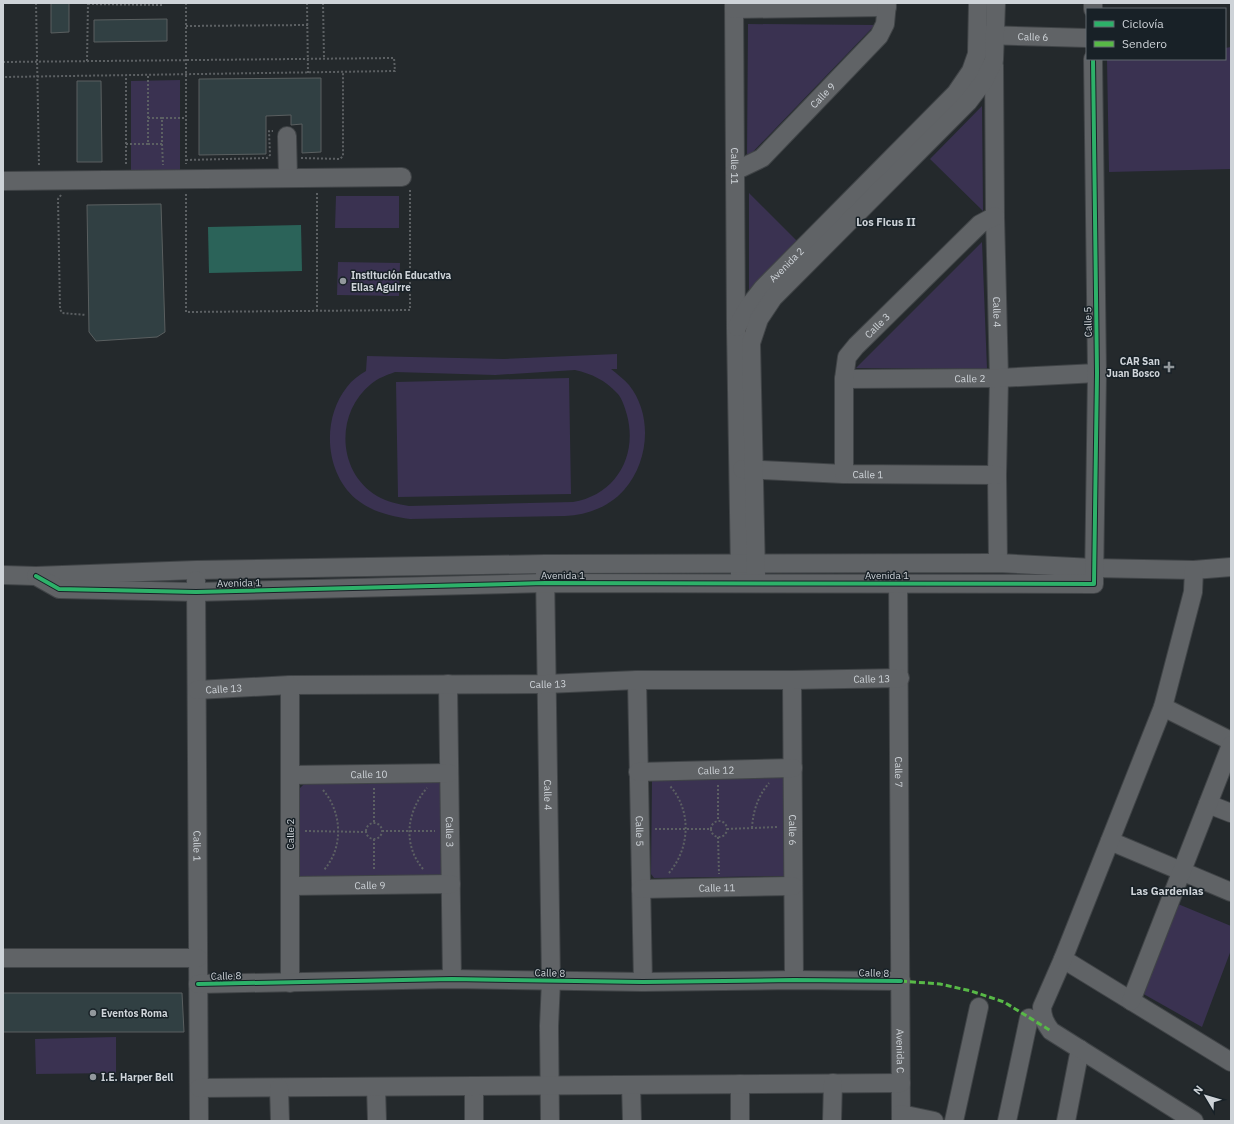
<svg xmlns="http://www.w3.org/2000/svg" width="1234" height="1124" font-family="'IBM Plex Sans',sans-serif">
	<rect width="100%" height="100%" fill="#24292c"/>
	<path fill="#3a3251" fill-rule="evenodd" d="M 748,24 L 875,25 L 747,158 Z
		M 1231,47 L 1231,169 L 1109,172 L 1107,59 L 1225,59 L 1225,48 Z
		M 180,80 L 180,176 L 131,176 L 131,81 Z
		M 982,106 L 983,211 L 930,159 Z
		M 749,193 L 799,243 L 749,292 Z
		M 336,196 L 399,196 L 399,228 L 335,228 Z
		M 982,242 L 987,369 L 856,368 Z
		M 338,262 L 400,263 L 399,296 L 337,295 Z
		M 617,354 L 617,369 L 611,369 C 617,374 624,379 629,385 C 653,415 649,462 624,490 C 609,507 587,515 565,516 L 410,519 C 390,516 372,512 356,499 C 324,472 322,418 347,387 C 352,380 359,375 366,371 L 367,356 L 504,359 ZM 575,370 C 592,374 605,380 617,393 C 622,398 625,408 627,415 C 638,457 615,495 573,502 L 409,506 C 398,504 387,502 377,496 C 337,472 335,413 371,384 C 378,378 387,375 395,372 L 495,375 Z
		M 569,378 L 571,494 L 398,497 L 396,382 Z
		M 786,777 L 785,876 L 654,878 L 651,874 L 652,780 Z
		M 306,782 L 442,783 L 447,876 L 303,880 L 298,876 L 300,788 Z
		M 1178,904 L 1231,926 L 1231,950 L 1202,1027 L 1140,992 Z
		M 116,1037 L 116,1073 L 36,1074 L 35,1039 Z"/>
	<path fill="#2b6359" d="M 301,225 L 302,271 L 209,273 L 208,227 Z"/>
	<path fill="#314043" stroke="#5a5f60" d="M 51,3 L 69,3 L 69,32 L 51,33 Z
		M 167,19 L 167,41 L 94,42 L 94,20 Z
		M 321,78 L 321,152 L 302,153 L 302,124 L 291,125 L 291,115 L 266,116 L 266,154 L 199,155 L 199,79 Z
		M 77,81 L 101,81 L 102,162 L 77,162 Z
		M 161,204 L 165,332 L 157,337 L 96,341 L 89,332 L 87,205 Z
		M 3,993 L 182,993 L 184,1032 L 3,1032 Z"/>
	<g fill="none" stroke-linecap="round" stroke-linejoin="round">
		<defs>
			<g id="minor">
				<path id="s1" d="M 734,3 L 736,329 L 740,574"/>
				<path d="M 734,9 L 887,7"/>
				<path d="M 1093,9 L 1093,3"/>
				<path id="s2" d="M 983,35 L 1087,38"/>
				<path id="s3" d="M 994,65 L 995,216 L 999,378 L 997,475 L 998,563"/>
				<path d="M 287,136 L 288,178"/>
				<path id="s4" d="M 735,171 L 762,158 L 879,36 L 885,24 L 887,3"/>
				<path d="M 3,181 L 402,177"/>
				<path id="s5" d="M 737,327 L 749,306 L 763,288 L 956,93 L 971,71 L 977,54 L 978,3"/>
				<path id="s6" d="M 844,379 L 999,378 L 1097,373"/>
				<path id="s7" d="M 742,469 L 844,474 L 997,475"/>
				<path id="s8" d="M 844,474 L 844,379 L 847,357 L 856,346 L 980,224 L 995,216"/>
				<path id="s9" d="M 545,571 L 551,981 L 549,1026 L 550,1121"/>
				<path id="s10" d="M 898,572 L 901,1121"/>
				<path d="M 3,575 L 36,576 L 196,570 L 545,564 L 998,563 L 1093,568 L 1194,570 L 1231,567"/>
				<path d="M 756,575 L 751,343 L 759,319 L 773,298 L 968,102 L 984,81 L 994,60 L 996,3"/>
				<path d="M 36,576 L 59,589 L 196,592 L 545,583 L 1094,584 L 1097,373 L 1093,59"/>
				<path id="s11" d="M 196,580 L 199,1121"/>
				<path id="s12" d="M 637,680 L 643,982"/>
				<path id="s13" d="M 792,680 L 794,980"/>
				<path id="s14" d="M 448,684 L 452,979"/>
				<path id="s15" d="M 197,690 L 290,685 L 546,684 L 637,680 L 792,680 L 900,678"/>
				<path d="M 1163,707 L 1231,741"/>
				<path id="s16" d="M 638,772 L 793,768"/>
				<path id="s17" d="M 290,775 L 449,773"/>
				<path d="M 1208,804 L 1231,813"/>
				<path d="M 1110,841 L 1231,892"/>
				<path id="s18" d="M 290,886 L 451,884"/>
				<path id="s19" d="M 641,889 L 793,886"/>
				<path d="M 3,958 L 198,958"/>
				<path d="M 1063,959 L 1231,1062"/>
				<path d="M 290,983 L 290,685"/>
				<path d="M 198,984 L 452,979 L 643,982 L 794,980 L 901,981"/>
				<path d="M 1131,1001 L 1231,745"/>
				<path d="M 740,1084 L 740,1121"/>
				<path d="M 631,1085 L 632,1121"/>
				<path d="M 376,1087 L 377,1121"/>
				<path d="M 474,1087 L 474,1121"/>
				<path d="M 199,1088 L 901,1083"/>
				<path d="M 279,1088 L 280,1121"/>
				<path d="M 901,1114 L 934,1121"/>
				<path d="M 832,1121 L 833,1083"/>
				<path d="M 954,1121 L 979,1007"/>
				<path d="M 1007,1121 L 1029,1018"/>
				<path d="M 1066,1121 L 1080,1049"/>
				<path d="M 1194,1121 L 1051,1031 C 1045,1023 1042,1017 1042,1007 L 1063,959 L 1163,707 L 1193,592 L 1194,570"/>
			</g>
		</defs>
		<use href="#minor" stroke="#404447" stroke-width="20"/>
		<path stroke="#5c6063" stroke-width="2" stroke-dasharray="2 2" stroke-linecap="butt" d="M 36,3 L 39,166
			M 186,3 L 186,164
			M 307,3 L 308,73
			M 323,3 L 324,58
			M 88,4 L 162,5 L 162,3
			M 186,26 L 308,25
			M 87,61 L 88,3
			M 3,62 L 394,58 L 395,71 L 3,77
			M 148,118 L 162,118 L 162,144 L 148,144 L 148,75
			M 162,118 L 186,118
			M 126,144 L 148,144
			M 162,144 L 163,165
			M 301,158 L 340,159 L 343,156 L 343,72
			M 186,160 L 267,158 L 270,155 L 269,131 L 273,131
			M 126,164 L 126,76
			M 186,194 L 186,312 L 410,310 L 410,189
			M 61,195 L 58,199 L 60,309 L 62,313 L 86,315
			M 317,311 L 317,192
			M 718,785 L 718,820
			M 374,788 L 374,823
			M 323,790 C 342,812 344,847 324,870
			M711 829a8 8 0 1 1 16 0a8 8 0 1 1-16 0Z
			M366 831a8 8 0 1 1 16 0a8 8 0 1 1-16 0Z
			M 752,828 C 753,811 758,796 769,783
			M 655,829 L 710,829
			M 727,829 L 778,827
			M 305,831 L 366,832
			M 382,831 L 435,831
			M 718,837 L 719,874
			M 374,839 L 374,870
			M 423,869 C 402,844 407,811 427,788
			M 669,873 C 690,848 692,811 670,786"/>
		<use href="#minor" stroke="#606366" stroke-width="18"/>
		<path stroke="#58b947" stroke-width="3" stroke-dasharray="6 3" stroke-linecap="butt" d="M 901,981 L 940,984 L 971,991 L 1004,1002 L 1051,1031"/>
		<defs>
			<path id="cycleway" d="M 36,576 L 59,589 L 196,592 L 545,583 L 1094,584 L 1097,373 L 1093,59
				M 198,984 L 452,979 L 643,982 L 794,980 L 901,981"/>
		</defs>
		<use href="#cycleway" stroke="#182127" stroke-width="6"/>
		<use href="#cycleway" stroke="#2db169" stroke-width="4"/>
	</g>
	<g fill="#92989c" stroke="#182127" stroke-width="1.5">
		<circle cx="343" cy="281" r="4"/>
		<path d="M1167 361h4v4h4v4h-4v4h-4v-4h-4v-4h4z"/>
		<circle cx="93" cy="1013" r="4"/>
		<circle cx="93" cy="1077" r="4"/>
	</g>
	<g text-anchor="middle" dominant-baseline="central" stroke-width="3" stroke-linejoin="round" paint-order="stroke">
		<g font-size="10" fill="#ced3d8" stroke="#182127">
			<text stroke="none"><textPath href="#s2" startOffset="50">Calle 6</textPath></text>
			<text stroke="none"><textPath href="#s4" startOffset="117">Calle 9</textPath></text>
			<text stroke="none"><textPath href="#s1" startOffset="163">Calle 11</textPath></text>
			<text stroke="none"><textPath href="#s5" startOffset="80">Avenida 2</textPath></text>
			<text stroke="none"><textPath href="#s3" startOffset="247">Calle 4</textPath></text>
			<text transform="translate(1088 322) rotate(-91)">Calle 5</text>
			<text stroke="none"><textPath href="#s8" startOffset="161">Calle 3</textPath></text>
			<text stroke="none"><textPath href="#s6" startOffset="126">Calle 2</textPath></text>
			<text stroke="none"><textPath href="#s7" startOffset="126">Calle 1</textPath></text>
			<text x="563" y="575">Avenida 1</text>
			<text x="887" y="575">Avenida 1</text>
			<text transform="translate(239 583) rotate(-1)">Avenida 1</text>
			<text stroke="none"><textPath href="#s15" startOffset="675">Calle 13</textPath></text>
			<text stroke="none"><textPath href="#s15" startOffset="351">Calle 13</textPath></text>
			<text stroke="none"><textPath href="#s15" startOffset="27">Calle 13</textPath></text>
			<text stroke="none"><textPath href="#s16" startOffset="78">Calle 12</textPath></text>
			<text stroke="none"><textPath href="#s10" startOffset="200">Calle 7</textPath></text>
			<text stroke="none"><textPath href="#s17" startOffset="79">Calle 10</textPath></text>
			<text stroke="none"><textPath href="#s9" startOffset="224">Calle 4</textPath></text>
			<text stroke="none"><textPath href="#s13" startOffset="150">Calle 6</textPath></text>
			<text stroke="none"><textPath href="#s12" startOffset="151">Calle 5</textPath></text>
			<text stroke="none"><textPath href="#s14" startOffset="148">Calle 3</textPath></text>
			<text transform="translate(290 834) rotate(-90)">Calle 2</text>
			<text stroke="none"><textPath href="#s11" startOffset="266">Calle 1</textPath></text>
			<text stroke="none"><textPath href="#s18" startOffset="80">Calle 9</textPath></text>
			<text stroke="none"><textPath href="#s19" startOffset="76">Calle 11</textPath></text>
			<text transform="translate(550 973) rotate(1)">Calle 8</text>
			<text transform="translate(874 973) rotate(1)">Calle 8</text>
			<text transform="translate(226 976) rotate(-1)">Calle 8</text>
			<text stroke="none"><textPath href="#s10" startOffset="479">Avenida C</textPath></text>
		</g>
		<g font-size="10" font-weight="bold" fill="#ced3d8" stroke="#182127" text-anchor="start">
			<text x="351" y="275">Institución Educativa<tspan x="351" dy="12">Elias Aguirre</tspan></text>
			<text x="1160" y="361" text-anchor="end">CAR San<tspan x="1160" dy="12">Juan Bosco</tspan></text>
			<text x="101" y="1013">Eventos Roma</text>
			<text x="101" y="1077">I.E. Harper Bell</text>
		</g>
		<g font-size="11" font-weight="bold" fill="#ced3d8" stroke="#182127">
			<text x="886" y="222">Los Ficus II</text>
			<text x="1167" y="891">Las Gardenias</text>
		</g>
	</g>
	<rect width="1234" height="1124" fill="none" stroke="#ced3d8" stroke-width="8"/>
	<rect x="1086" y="8" width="140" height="52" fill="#182127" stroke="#61686e"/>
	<rect x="1094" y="21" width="20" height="6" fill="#2db169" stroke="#61686e"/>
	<text x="1122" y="28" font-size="12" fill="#ced3d8">Ciclovía</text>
	<rect x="1094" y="41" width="20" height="6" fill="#58b947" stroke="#61686e"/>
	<text x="1122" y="48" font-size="12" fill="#ced3d8">Sendero</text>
	<g transform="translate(1206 1096) rotate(308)" stroke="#182127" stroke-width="3" paint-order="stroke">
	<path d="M0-3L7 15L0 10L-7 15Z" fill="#ced3d8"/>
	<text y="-6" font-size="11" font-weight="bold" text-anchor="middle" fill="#ced3d8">N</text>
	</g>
</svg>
